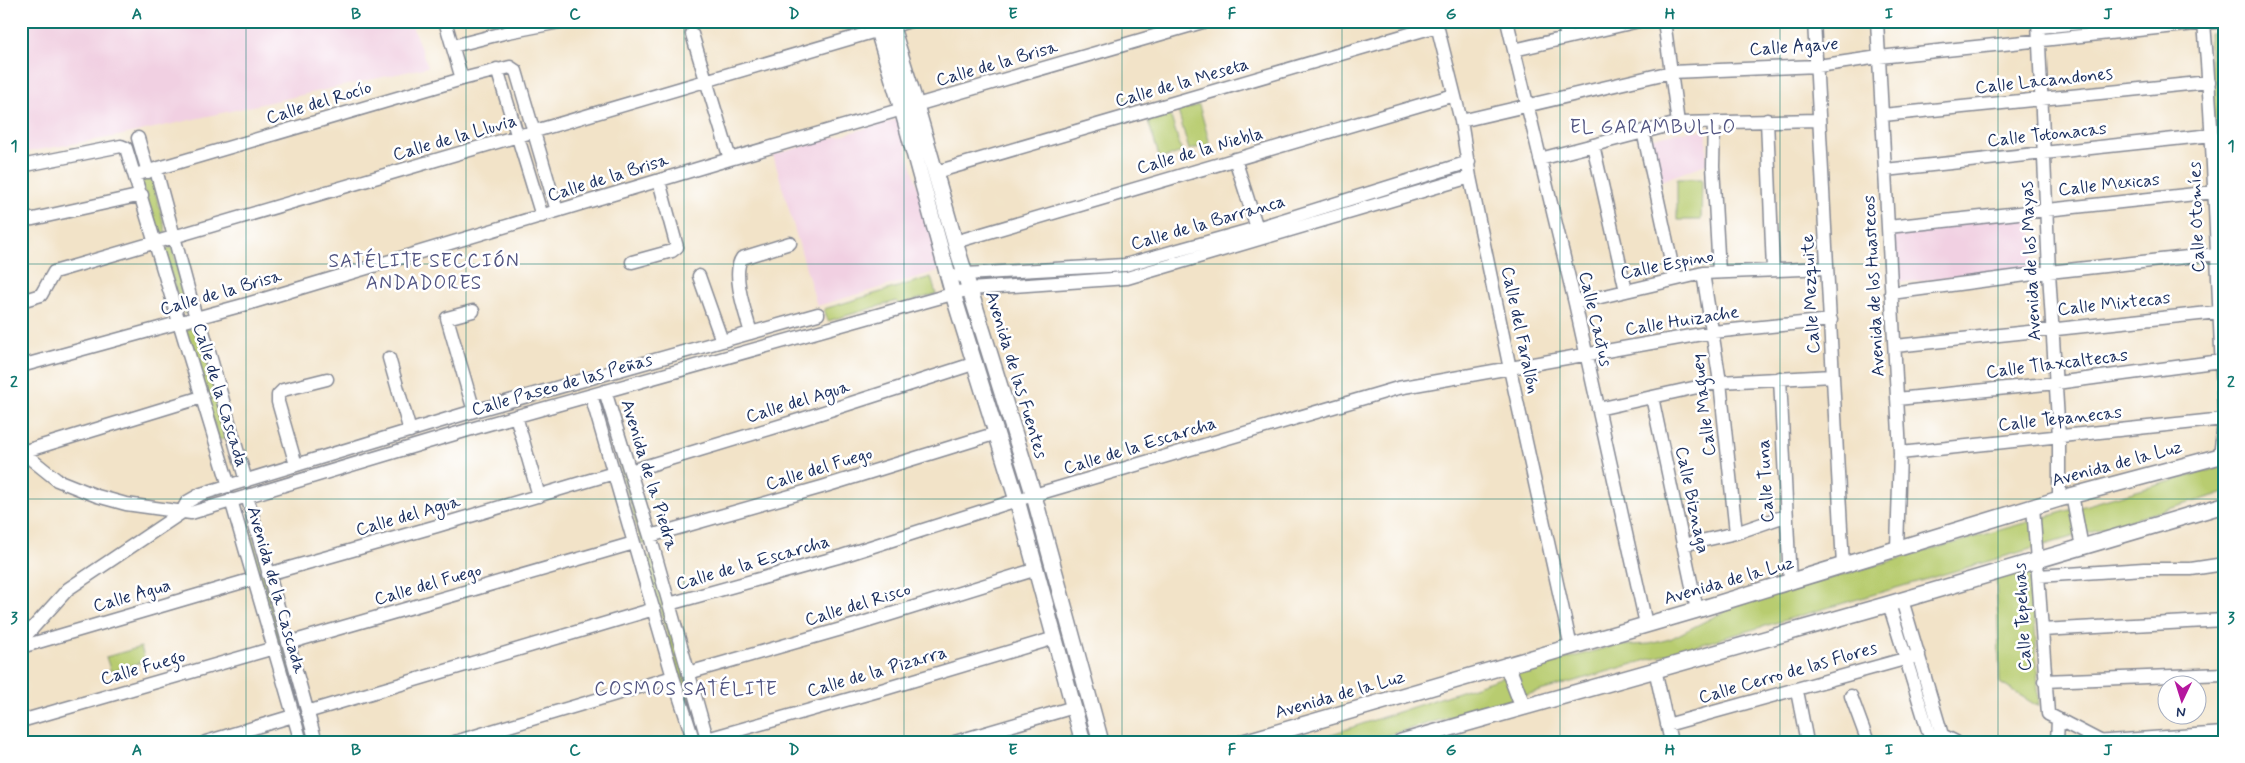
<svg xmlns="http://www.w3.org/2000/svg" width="2245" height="763" font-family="Mynerve,sans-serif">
	<rect width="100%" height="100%" fill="#fff"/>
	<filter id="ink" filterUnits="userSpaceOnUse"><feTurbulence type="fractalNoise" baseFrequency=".02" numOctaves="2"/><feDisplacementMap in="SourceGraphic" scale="10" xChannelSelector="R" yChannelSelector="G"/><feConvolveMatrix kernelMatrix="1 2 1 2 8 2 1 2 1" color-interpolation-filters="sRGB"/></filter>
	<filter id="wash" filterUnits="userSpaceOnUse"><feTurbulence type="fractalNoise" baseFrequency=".0096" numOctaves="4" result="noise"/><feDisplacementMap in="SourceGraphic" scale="20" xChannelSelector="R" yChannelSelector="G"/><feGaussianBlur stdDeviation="1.12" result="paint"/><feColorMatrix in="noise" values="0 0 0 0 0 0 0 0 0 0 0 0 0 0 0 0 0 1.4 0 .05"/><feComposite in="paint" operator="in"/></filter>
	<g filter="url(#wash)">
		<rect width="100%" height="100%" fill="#f2e3c8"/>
		<path fill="#f1d0e2" d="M 21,21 L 410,21 L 428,67 L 118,136 L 21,153 Z
			M 898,119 L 942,270 L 817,306 L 773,155 Z
			M 1707,130 L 1706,164 L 1658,182 L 1648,139 L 1678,132 Z
			M 2032,214 L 2033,269 L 1896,283 L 1892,228 Z"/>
		<path fill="#b8cc6f" stroke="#6a7e66" d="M 2224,32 L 2224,338 L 2209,33 Z
			M 1199,105 L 1210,144 L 1189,150 L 1178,111 Z
			M 1170,114 L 1182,152 L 1160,159 L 1148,121 Z
			M 147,177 L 152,179 L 166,232 L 159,234 L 141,182 L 143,178 Z
			M 1677,179 L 1702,179 L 1701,220 L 1677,220 Z
			M 172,247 L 189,312 L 184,314 L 163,250 Z
			M 931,277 L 936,294 L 898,305 L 897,301 L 828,321 L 824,309 Z
			M 196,327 L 231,437 L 219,440 L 184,330 Z
			M 607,405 L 650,542 L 642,545 L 603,406 Z
			M 2224,466 L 2224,493 L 1364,742 L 1303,742 L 1332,734 L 1515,673 L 1612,646 L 1650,644 L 1670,639 L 1737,605 Z
			M 248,521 L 295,682 L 290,684 L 243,523 Z
			M 652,556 L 694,701 L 687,703 L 645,558 Z
			M 2032,562 L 2039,707 L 2000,683 L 1996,574 Z
			M 141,647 L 145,661 L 111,672 L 106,657 Z"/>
	</g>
	<g filter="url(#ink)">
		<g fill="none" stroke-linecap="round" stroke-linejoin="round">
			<defs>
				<path id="minor" d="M 445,21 L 462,79
					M 1436,21 L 1461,121 L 1470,177 L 1510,369 L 1571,647
					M 1507,21 L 1575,303 L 1646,624
					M 1563,21 L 1567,37
					M 1664,21 L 1678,123
					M 1814,21 L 1843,566
					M 1877,21 L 1900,453 L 1897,549
					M 2038,21 L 2049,272 L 2059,437 L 2059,499
					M 2204,23 C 2215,152 2217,281 2224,410
					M 2039,27 L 2101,21
					M 692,34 L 730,159
					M 453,46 L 508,32 L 565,21
					M 1514,50 L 1639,21
					M 497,69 L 542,216
					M 1883,115 L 2209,82
					M 1767,120 L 1773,270
					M 1461,121 L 1671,72 L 1818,66 L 1879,57 L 2224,21
					M 1714,123 L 1713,166 L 1719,272
					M 1643,131 L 1675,279
					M 138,138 L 148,172
					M 1593,145 L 1626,291
					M 1235,159 L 1257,228
					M 1540,159 L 1678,123 L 1819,120
					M 21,166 L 121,146 L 126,148 L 229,486
					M 156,170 L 196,318
					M 1885,170 L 2212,135
					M 936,172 L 1437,26
					M 135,175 L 462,79 L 510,67 L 516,71 L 557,211
					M 21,220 L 33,219 L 142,195
					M 1888,227 L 2214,192
					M 955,242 L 1454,95
					M 632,262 L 672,251 L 677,247 L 659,181
					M 1703,273 L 1720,382 L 1736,533
					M 699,276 L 722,341
					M 949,278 L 965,274 L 1125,265 L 1257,228 L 1469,162
					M 1891,293 L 2049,272 L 2216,254
					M 21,301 L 41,295 L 54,272 L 910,21
					M 1575,303 L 1703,273 L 1827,268
					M 473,311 L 447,318 L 474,411
					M 203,331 L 246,481
					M 751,333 C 746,315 731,273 742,258 L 790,243
					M 1895,346 L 2218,312
					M 389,358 L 410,431
					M 21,366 L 247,304 L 730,159 L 1206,21
					M 1780,378 L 1790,582
					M 605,391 L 650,536 L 708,742
					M 591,395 L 673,677 L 694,742
					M 1652,397 L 1697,610
					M 1897,399 L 2056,383 L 2221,361
					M 1598,409 L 1720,382 L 1833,376
					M 516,416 L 539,496
					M 21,451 L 57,480 L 97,496 L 126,504 L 191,513 L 478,427 L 970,289 L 1127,278 L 1470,177
					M 22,452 L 202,397
					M 1900,453 L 2224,419
					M 2220,456 L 2224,423
					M 296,465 L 278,402 L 278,395 L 283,390 L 327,379
					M 630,471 L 799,420 L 976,363
					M 2072,495 L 2082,547
					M 247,496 L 316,742
					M 231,500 L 301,742
					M 2033,506 L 2048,714 L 2100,741
					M 181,513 L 187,502 L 201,494 L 474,411 L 818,314
					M 650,536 L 822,487 L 997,433
					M 1683,545 L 1736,533 L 1785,516
					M 268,574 L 437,526 L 614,473
					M 2038,576 L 2144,569 L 2191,569 L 2224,564
					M 1902,600 L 1942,735
					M 669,604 L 842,556 L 1017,500 L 1398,388 L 1713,332 L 1831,320
					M 1889,604 L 1930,737
					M 2042,630 L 2224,620
					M 21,641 L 68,589 L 181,513
					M 288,643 L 634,543
					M 21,647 L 253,579
					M 1655,669 L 1671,742
					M 688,673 L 859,624 L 1037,569
					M 2044,681 L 2224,674
					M 1798,696 L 1807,742
					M 1851,696 L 1868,742
					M 307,712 L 654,609
					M 21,721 L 274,648
					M 1667,725 L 1919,655
					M 1936,736 L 1942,735 L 1956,742
					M 707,739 L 878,691 L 1055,638
					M 206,742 L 293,716
					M 455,742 L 673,677
					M 955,742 L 1074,707
					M 2057,742 L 2058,719
					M 2094,742 L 2224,733"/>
				<path id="major" d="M 875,21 L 902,109 L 953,294 L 1017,500 L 1083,742
					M 890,21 L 916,105 L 955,242 L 1034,496 L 1101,742
					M 1507,665 L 1523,707
					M 1244,742 L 1697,610 L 2059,499 L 2224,455
					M 1401,742 L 1889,604 L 2224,505"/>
			</defs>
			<use href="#minor" stroke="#868993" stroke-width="15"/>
			<use href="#major" stroke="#868993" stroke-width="18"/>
			<use href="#minor" stroke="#fff" stroke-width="12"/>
			<use href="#major" stroke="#fff" stroke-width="15"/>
		</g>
	</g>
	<path fill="none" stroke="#0f766e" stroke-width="1" stroke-opacity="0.55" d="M 246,21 L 246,742M 466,21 L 466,742M 684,21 L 684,742M 904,21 L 904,742M 1122,21 L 1122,742M 1342,21 L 1342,742M 1560,21 L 1560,742M 1780,21 L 1780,742M 1998,21 L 1998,742M 21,264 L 2224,264M 21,499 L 2224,499"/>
	<g text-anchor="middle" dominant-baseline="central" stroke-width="5" stroke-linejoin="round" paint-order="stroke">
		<g font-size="18" fill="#1b2f5e" stroke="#fff">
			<text transform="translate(1794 47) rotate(-4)">Calle Agave</text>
			<text transform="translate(997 64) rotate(-16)">Calle de la Brisa</text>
			<text transform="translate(2044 81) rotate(-6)">Calle Lacandones</text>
			<text transform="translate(1182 83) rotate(-16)">Calle de la Meseta</text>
			<text transform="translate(319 103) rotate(-17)">Calle del Rocío</text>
			<text transform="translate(2047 135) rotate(-6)">Calle Totonacas</text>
			<text transform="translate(455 138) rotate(-16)">Calle de la Lluvia</text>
			<text transform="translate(1200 151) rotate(-16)">Calle de la Niebla</text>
			<text transform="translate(608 178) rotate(-17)">Calle de la Brisa</text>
			<text transform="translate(2109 185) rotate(-6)">Calle Mexicas</text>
			<text transform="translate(2197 217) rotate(-92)">Calle Otomíes</text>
			<text transform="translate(1208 223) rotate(-16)">Calle de la Barranca</text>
			<text transform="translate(2031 261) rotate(-93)">Avenida de los Mayas</text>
			<text transform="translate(1667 265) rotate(-11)">Calle Espino</text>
			<text transform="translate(1874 286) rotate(-93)">Avenida de los Huastecos</text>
			<text transform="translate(221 293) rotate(-16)">Calle de la Brisa</text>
			<text transform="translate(1811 294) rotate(-93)">Calle Mezquite</text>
			<text transform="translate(2114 304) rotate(-6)">Calle Mixtecas</text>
			<text transform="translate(1595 319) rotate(77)">Calle Cactus</text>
			<text transform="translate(1682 321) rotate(-9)">Calle Huizache</text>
			<text transform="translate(1520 330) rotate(78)">Calle del Farallón</text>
			<text transform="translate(2057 364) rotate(-7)">Calle Tlaxcaltecas</text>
			<text transform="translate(1016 375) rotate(73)">Avenida de las Fuentes</text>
			<text transform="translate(562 385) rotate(-16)">Calle Paseo de las Peñas</text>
			<text transform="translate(220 395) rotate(73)">Calle de la Cascada</text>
			<text transform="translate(798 402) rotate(-17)">Calle del Agua</text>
			<text transform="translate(1704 405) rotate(-97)">Calle Maguey</text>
			<text transform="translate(2060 419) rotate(-6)">Calle Tepanecas</text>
			<text transform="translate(1140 446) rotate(-17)">Calle de la Escarcha</text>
			<text transform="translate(2117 464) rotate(-15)">Avenida de la Luz</text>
			<text transform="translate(819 469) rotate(-17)">Calle del Fuego</text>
			<text transform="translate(649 475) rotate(73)">Avenida de la Piedra</text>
			<text transform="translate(1766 481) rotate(-93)">Calle Tuna</text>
			<text transform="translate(1692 500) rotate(78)">Calle Biznaga</text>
			<text transform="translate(408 516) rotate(-16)">Calle del Agua</text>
			<text transform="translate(753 563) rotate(-16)">Calle de la Escarcha</text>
			<text transform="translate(1729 581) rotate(-16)">Avenida de la Luz</text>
			<text transform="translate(428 585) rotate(-16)">Calle del Fuego</text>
			<text transform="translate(276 590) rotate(74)">Avenida de la Cascada</text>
			<text transform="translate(132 596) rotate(-16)">Calle Agua</text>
			<text transform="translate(858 605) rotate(-17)">Calle del Risco</text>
			<text transform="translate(2023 617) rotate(-93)">Calle Tepehuas</text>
			<text transform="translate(143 668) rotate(-16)">Calle Fuego</text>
			<text transform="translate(877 672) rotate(-16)">Calle de la Pizarra</text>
			<text transform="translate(1788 673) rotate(-16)">Calle Cerro de las Flores</text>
			<text transform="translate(1340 695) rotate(-16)">Avenida de la Luz</text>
		</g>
		<g font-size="19" letter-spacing="1" fill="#525582" stroke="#fff">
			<text x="1653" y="127">EL GARAMBULLO</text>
			<text x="424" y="261">SATÉLITE SECCIÓN<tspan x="424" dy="22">ANDADORES</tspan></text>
			<text x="686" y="689">COSMOS SATÉLITE</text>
		</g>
	</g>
	<rect width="2245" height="763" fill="none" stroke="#fff" stroke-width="55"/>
	<g transform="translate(2182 700) rotate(184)"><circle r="24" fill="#ffffff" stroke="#a4acbf"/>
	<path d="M0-4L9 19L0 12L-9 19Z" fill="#b5179e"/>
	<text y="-8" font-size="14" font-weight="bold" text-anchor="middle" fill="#1b2f5e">N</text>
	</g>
	<rect x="28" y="28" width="2190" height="708" fill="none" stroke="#0f766e" stroke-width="2"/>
	<g font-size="16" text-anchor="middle" font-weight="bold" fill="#0f766e">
		<text x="137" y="19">A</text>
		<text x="356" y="19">B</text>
		<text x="575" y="19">C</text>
		<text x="794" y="19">D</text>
		<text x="1013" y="19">E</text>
		<text x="1232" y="19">F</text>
		<text x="1451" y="19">G</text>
		<text x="1670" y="19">H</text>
		<text x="1889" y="19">I</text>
		<text x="2108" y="19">J</text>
		<text x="14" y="151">1</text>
		<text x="2231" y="151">1</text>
		<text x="14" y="387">2</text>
		<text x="2231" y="387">2</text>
		<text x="14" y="623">3</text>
		<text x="2231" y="623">3</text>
		<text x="137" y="755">A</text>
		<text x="356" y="755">B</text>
		<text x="575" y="755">C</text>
		<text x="794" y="755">D</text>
		<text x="1013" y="755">E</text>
		<text x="1232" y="755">F</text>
		<text x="1451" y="755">G</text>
		<text x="1670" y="755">H</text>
		<text x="1889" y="755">I</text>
		<text x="2108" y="755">J</text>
	</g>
</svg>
